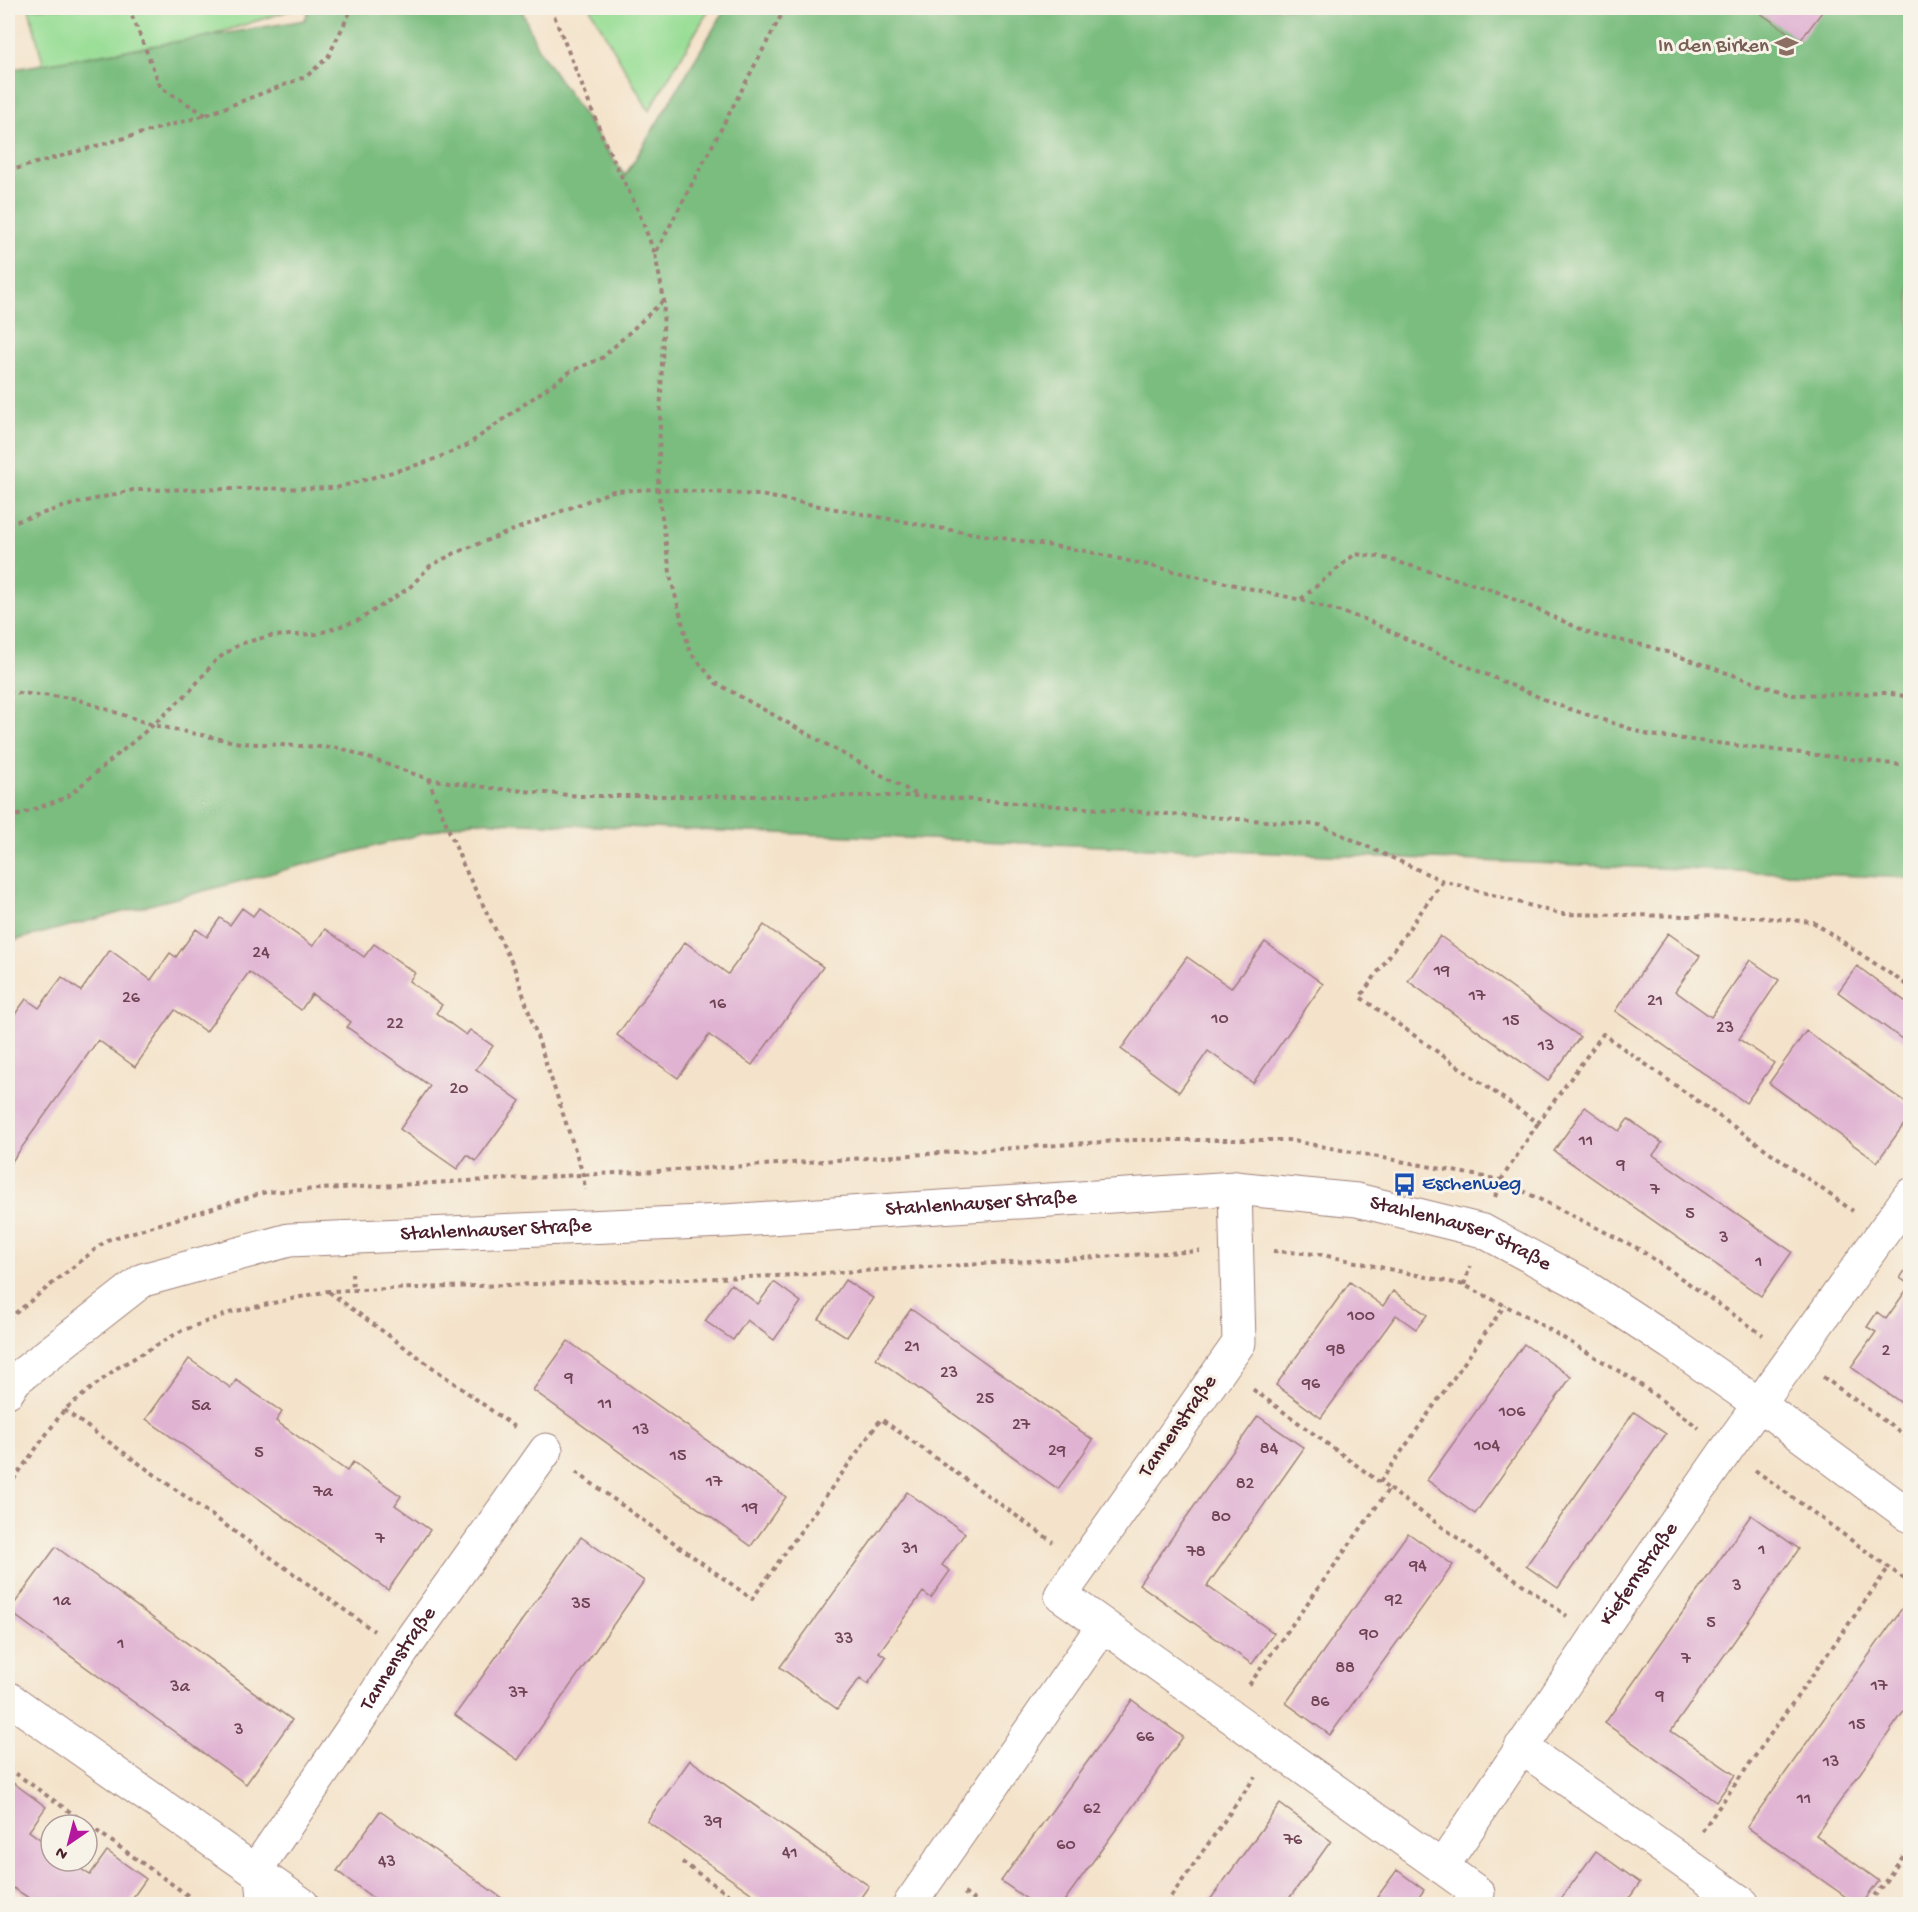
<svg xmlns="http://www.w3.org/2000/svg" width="1918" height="1912" font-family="'Gochi Hand',sans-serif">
	<rect width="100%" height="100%" fill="#f7f3e8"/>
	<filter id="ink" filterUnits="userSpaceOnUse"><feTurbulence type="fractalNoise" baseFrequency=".0167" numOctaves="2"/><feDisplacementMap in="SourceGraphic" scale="12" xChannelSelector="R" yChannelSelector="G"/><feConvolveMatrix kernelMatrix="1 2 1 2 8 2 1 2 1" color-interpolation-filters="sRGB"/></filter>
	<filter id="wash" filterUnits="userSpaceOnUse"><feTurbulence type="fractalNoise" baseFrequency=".008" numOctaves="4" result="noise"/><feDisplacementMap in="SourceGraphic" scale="24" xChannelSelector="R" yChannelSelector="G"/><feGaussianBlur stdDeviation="1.35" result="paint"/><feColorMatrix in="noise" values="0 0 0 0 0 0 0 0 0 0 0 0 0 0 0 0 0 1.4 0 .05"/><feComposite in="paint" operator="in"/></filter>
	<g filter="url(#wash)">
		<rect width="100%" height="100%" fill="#f4e3ca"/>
		<path fill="#99de96" stroke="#727e60" stroke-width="1.5" d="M 29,8 L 297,8 L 49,87 Z
			M 590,8 L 710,8 L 649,111 Z"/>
		<path fill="#7abd7f" stroke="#626e55" stroke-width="1.5" d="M 309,8 L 521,8 L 537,47 L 625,176 L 726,8 L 1910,8 L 1910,878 L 471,821 L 8,942 L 8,70 L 305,20 Z"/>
		<g id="blocks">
			<path fill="#e0b3d3" d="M 1753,8 L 1825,8 L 1800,41 Z
				M 242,908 L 253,916 L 259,908 L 313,946 L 325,929 L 364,957 L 374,944 L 415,973 L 409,981 L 442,1005 L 436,1013 L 466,1035 L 470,1030 L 493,1046 L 476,1069 L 520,1101 L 476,1161 L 467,1155 L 457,1169 L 400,1129 L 430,1086 L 347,1027 L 351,1022 L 312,994 L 301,1010 L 249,972 L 206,1032 L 175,1010 L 135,1067 L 98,1040 L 8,1167 L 8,1024 L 26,999 L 39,1008 L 62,977 L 81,991 L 110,950 L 151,980 L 170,953 L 176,957 L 196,929 L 207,937 L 220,918 L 230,925 Z
				M 764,925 L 823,967 L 752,1065 L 709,1035 L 678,1078 L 617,1035 L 685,942 L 728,974 Z
				M 1668,933 L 1700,956 L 1675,991 L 1711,1017 L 1750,960 L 1779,980 L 1739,1039 L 1774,1063 L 1746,1103 L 1615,1011 Z
				M 1440,936 L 1580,1037 L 1548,1081 L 1408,981 Z
				M 1265,942 L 1323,984 L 1253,1083 L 1208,1051 L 1179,1092 L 1121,1049 L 1187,957 L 1231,988 Z
				M 1857,966 L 1910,1005 L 1910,1045 L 1838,992 Z
				M 1806,1031 L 1910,1106 L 1910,1116 L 1877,1162 L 1769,1083 Z
				M 1585,1107 L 1619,1131 L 1628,1119 L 1662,1143 L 1653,1155 L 1792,1252 L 1761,1296 L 1554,1151 Z
				M 1910,1263 L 1910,1409 L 1851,1367 L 1876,1332 L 1867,1327 L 1877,1312 L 1886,1319 L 1910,1285 L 1900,1278 Z
				M 845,1280 L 873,1298 L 847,1337 L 819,1319 Z
				M 774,1282 L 801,1302 L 774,1340 L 747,1320 L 733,1340 L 705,1321 L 731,1284 L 758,1304 Z
				M 1350,1282 L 1383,1306 L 1393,1291 L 1427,1315 L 1416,1329 L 1396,1315 L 1321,1418 L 1276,1385 Z
				M 911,1309 L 1093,1440 L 1058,1489 L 876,1358 Z
				M 568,1341 L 786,1497 L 751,1546 L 533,1390 Z
				M 1524,1344 L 1571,1377 L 1475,1514 L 1427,1480 Z
				M 189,1359 L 231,1388 L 236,1380 L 282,1412 L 276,1421 L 347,1471 L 353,1462 L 401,1496 L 395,1505 L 430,1530 L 388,1590 L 146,1419 Z
				M 1634,1412 L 1666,1434 L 1558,1588 L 1526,1566 Z
				M 1258,1416 L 1304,1448 L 1207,1586 L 1274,1633 L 1252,1664 L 1139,1584 Z
				M 907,1492 L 965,1533 L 942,1565 L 950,1571 L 931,1598 L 923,1592 L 879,1652 L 886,1657 L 868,1684 L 860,1678 L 837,1709 L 780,1667 Z
				M 1751,1515 L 1799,1549 L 1671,1731 L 1735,1775 L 1716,1802 L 1605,1723 Z
				M 1408,1533 L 1453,1565 L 1330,1735 L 1286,1703 Z
				M 581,1537 L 644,1581 L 518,1760 L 455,1715 Z
				M 56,1547 L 292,1720 L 246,1784 L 9,1611 Z
				M 1910,1597 L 1910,1703 L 1816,1835 L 1879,1881 L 1862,1904 L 1856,1904 L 1747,1827 Z
				M 1132,1700 L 1183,1737 L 1062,1904 L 1034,1904 L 1001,1881 Z
				M 690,1760 L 869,1886 L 856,1904 L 767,1904 L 647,1821 Z
				M 8,1779 L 46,1807 L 29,1831 L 51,1847 L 51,1861 L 69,1861 L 90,1875 L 107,1851 L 146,1879 L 129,1903 L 131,1904 L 38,1904 L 12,1887 L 8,1893 Z
				M 1280,1804 L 1331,1841 L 1305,1877 L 1285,1904 L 1207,1904 Z
				M 380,1811 L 437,1852 L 510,1904 L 381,1904 L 337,1871 Z
				M 1596,1851 L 1640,1883 L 1625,1904 L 1557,1904 Z
				M 1397,1870 L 1424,1890 L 1414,1904 L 1372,1904 Z"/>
		</g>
	</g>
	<g filter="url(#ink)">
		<use href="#blocks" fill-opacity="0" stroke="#9f817a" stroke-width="1.5"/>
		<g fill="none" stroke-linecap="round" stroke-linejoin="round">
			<defs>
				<path id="service" d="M 255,1871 L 258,1904"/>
				<g id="minor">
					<path d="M 1235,1188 L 1239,1343 L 1061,1595 L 1442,1867"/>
					<path d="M 8,1698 L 302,1904"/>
					<path d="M 1521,1747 L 1743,1904"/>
					<path id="s1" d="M 255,1871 L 370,1703 L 402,1652 L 546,1450"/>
					<path d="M 910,1904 L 1103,1626"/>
					<path id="s2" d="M 1470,1904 L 1478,1893 L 1442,1867 L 1596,1637 L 1727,1449 L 1910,1195"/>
				</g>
				<g id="tertiary">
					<path id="s3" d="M 8,1391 L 15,1380 L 143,1280 L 289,1240 L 724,1221 L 1235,1188 L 1357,1200 L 1483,1231 L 1578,1282 L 1671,1343 L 1760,1405 L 1910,1516"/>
				</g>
			</defs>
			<use href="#service" stroke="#9f817a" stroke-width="22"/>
			<use href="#minor" stroke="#9f817a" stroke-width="35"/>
			<use href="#tertiary" stroke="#9f817a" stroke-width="35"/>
			<path stroke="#9f817a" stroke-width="4" stroke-dasharray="4.5 4.5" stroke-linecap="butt" d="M 127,8 L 133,18 L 161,88 L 206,115
				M 551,8 L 605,143 L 637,208 L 655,254
				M 785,8 L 655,254 L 664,300 L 658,489 L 671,579 L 690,652 L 716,683 L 919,796
				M 8,171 L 206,115 L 307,76 L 328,57 L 352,8
				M 8,524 L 66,506 L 133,490 L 336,488 L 427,462 L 466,446 L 571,371 L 602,358 L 663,301
				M 1301,599 L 1355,554 L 1381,557 L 1493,590 L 1594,635 L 1652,647 L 1791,695 L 1887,693 L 1910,697
				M 8,692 L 73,698 L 153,725 L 240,743 L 341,748 L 428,779 L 491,788 L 580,796 L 920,796 L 1320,825 L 1443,881 L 1560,914 L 1754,917 L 1813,922 L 1910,987
				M 428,779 L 464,867 L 514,967 L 583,1174 L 585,1190
				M 8,819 L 67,797 L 153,725 L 190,691 L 216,660 L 240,644 L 269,636 L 317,634 L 359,620 L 409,588 L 430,566 L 455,553 L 613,491 L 658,489 L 760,495 L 938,528 L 1085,551 L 1301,600 L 1367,620 L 1425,648 L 1555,704 L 1649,735 L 1910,766
				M 1443,881 L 1360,997 L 1538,1123 L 1603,1034 L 1853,1211
				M 1495,1197 L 1501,1180 L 1538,1123
				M 1273,1251 L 1318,1254 L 1464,1285 L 1528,1317 L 1634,1380 L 1699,1428
				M 352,1273 L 353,1290
				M 1464,1285 L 1470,1266
				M 329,1292 L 517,1429
				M 8,1319 L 107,1240 L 266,1192 L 748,1166 L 1132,1140 L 1288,1140 L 1501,1180 L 1639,1249 L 1763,1335
				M 1823,1377 L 1910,1439
				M 64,1410 L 374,1631
				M 1755,1470 L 1910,1583
				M 576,1472 L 752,1599 L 881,1419 L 1053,1542
				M 1380,1482 L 1505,1305
				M 8,1487 L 64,1410 L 117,1368 L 181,1331 L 232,1312 L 328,1291 L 776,1276 L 1200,1251
				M 1389,1489 L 1567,1616
				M 1249,1685 L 1389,1489 L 1251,1388
				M 8,1768 L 200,1904
				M 1702,1831 L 1889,1567
				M 682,1862 L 742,1904
				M 964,1893 L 980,1904
				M 1166,1904 L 1255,1777
				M 1869,1904 L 1910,1847"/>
			<use href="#service" stroke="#fff" stroke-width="20"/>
			<use href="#minor" stroke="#fff" stroke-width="33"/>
			<use href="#tertiary" stroke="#fff" stroke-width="33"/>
		</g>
	</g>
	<defs>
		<symbol id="school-bare" viewBox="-9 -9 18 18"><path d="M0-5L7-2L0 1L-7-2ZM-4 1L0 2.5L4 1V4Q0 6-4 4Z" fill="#8d6e63" stroke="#f7f3e8" stroke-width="2.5" paint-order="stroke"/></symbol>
		<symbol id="bus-bare" viewBox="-9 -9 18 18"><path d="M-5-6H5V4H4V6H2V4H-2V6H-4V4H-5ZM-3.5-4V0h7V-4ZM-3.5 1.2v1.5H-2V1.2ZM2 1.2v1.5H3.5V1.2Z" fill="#1a4fb4" stroke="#f7f3e8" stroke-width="2.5" paint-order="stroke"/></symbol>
	</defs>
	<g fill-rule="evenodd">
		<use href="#school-bare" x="1770" y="30" width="33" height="33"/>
		<use href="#bus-bare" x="1388" y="1168" width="33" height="33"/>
	</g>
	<g text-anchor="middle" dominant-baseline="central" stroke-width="6" stroke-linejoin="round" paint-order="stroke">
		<g font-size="18" fill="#704455">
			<text x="261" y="953">24</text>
			<text x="1442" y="971">19</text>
			<text x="1477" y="996">17</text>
			<text x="131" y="998">26</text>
			<text x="1655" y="1001">21</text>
			<text x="718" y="1004">16</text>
			<text x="1220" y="1019">10</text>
			<text x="1511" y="1021">15</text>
			<text x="395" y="1024">22</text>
			<text x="1725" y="1028">23</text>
			<text x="1546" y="1046">13</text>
			<text x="459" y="1089">20</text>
			<text x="1586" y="1141">11</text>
			<text x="1621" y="1165">9</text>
			<text x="1655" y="1190">7</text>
			<text x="1690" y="1214">5</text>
			<text x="1724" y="1238">3</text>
			<text x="1759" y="1262">1</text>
			<text x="1361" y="1316">100</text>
			<text x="912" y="1347">21</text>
			<text x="1336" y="1350">98</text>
			<text x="1886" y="1351">2</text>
			<text x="949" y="1373">23</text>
			<text x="569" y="1378">9</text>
			<text x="1311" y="1384">96</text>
			<text x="985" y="1399">25</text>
			<text x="605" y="1404">11</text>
			<text x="201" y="1406">5a</text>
			<text x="1512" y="1412">106</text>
			<text x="1021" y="1425">27</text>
			<text x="641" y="1430">13</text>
			<text x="1487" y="1446">104</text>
			<text x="1269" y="1449">84</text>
			<text x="1057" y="1451">29</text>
			<text x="259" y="1453">5</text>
			<text x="678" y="1456">15</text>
			<text x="714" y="1482">17</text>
			<text x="1245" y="1484">82</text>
			<text x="323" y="1492">7a</text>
			<text x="750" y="1508">19</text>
			<text x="1221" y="1517">80</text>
			<text x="380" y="1539">7</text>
			<text x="910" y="1549">31</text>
			<text x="1762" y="1550">1</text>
			<text x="1196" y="1552">78</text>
			<text x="1418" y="1566">94</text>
			<text x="1737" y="1586">3</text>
			<text x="1394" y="1600">92</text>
			<text x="62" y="1601">1a</text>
			<text x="581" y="1604">35</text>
			<text x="1711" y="1623">5</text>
			<text x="1369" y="1634">90</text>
			<text x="844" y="1639">33</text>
			<text x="121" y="1644">1</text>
			<text x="1686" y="1659">7</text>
			<text x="1345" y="1668">88</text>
			<text x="1879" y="1686">17</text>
			<text x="180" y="1687">3a</text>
			<text x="518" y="1693">37</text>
			<text x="1660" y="1696">9</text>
			<text x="1320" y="1702">86</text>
			<text x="1857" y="1725">15</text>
			<text x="239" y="1730">3</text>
			<text x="1145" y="1737">66</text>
			<text x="1831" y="1762">13</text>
			<text x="1804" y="1799">11</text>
			<text x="1092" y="1809">62</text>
			<text x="713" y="1822">39</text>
			<text x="1293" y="1840">76</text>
			<text x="1066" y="1845">60</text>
			<text x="790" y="1853">41</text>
			<text x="387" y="1862">43</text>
		</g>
		<g font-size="21" fill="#785e54" stroke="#f7f3e8" text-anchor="end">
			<text x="1769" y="47">In den Birken</text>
		</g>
		<g font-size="21" fill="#164399" stroke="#f7f3e8" text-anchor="start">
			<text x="1422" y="1185">Eschenweg</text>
		</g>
		<g font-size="21" fill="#4a1f2b" stroke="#f7f3e8">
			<text stroke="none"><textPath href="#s3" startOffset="1020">Stahlenhauser Straße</textPath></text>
			<text stroke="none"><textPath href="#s3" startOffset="534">Stahlenhauser Straße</textPath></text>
			<text stroke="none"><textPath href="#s3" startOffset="1506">Stahlenhauser Straße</textPath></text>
			<text transform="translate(1179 1427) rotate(-55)">Tannenstraße</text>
			<text stroke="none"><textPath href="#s2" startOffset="411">Kiefernstraße</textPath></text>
			<text stroke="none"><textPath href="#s1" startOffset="256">Tannenstraße</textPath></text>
		</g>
	</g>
	<rect width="1918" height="1912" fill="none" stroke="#f7f3e8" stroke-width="30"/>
	<g transform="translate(69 1843) rotate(215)"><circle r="28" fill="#f7f3e8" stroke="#b29e9c" stroke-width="1.5"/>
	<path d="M0-4.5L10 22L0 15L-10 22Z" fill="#b5179e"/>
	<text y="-9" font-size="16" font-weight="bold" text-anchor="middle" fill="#4a1f2b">N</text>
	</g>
</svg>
